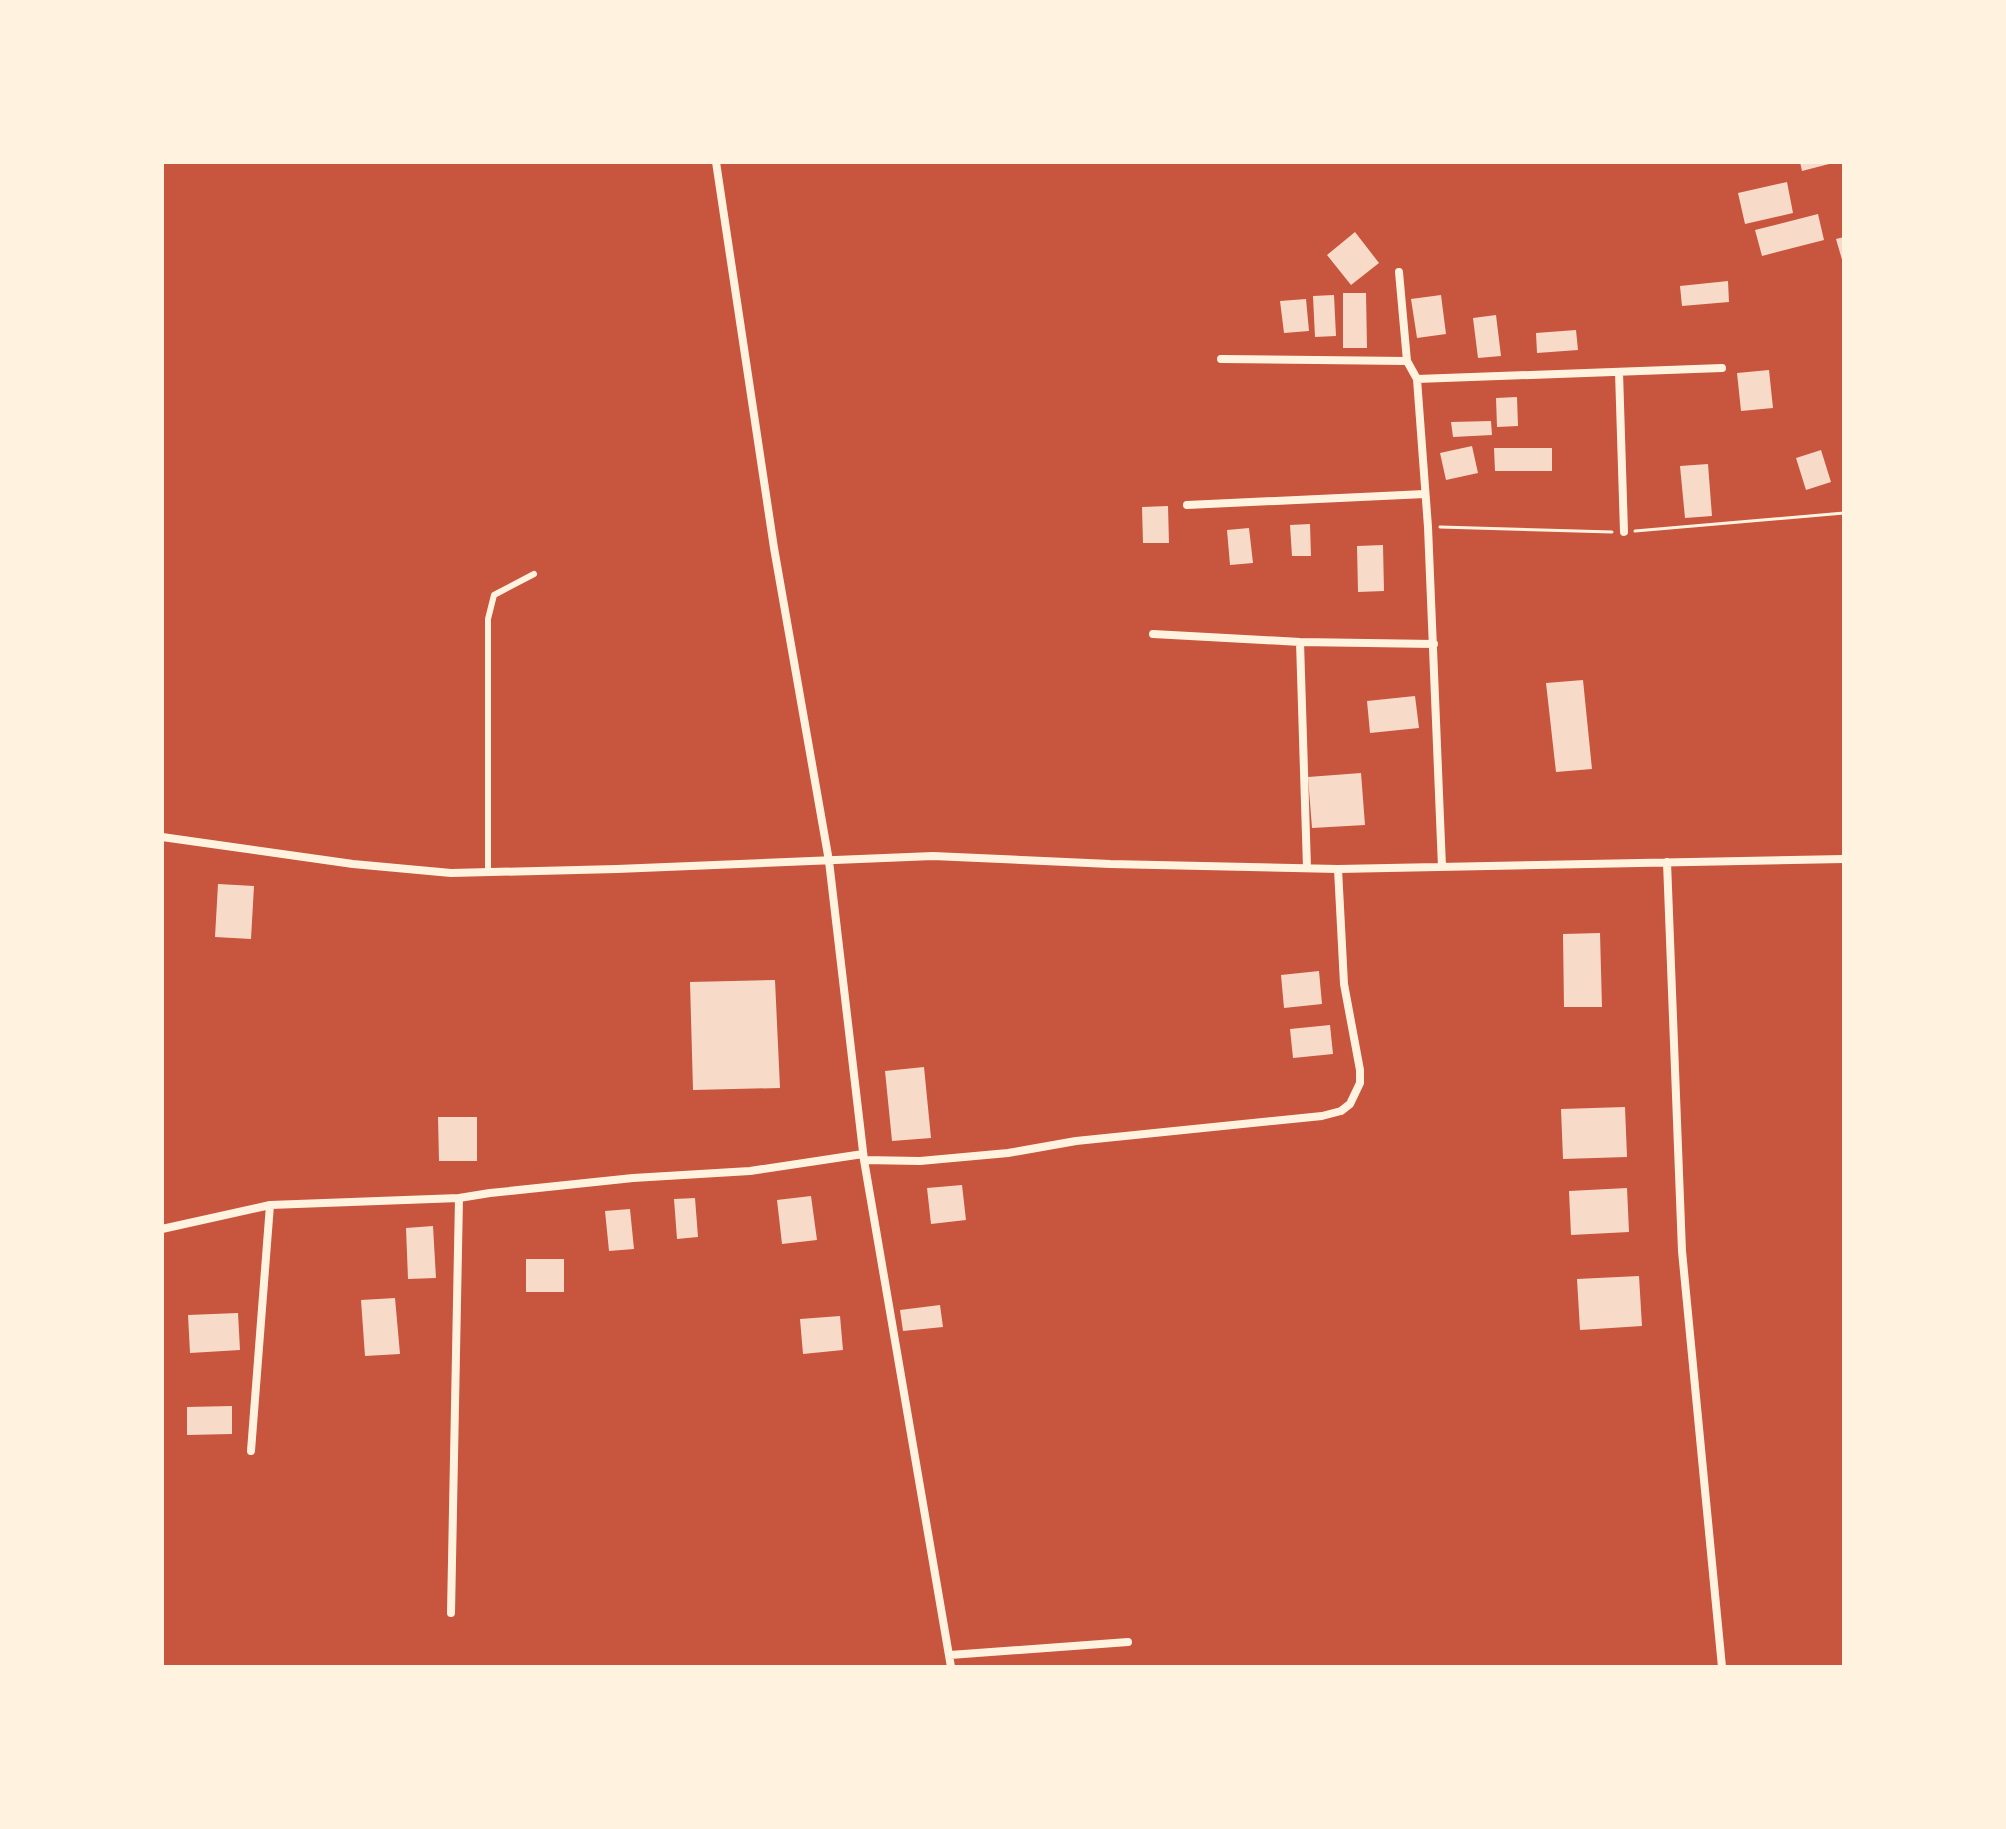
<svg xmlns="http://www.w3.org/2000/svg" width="2006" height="1829" font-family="'Asap Condensed',sans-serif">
	<rect width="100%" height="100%" fill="#c8553d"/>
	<path fill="#f7dbc8" d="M 1800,162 L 1833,162 L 1833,163 L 1802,171 Z
		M 1787,182 L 1793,213 L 1745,224 L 1738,193 Z
		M 1818,214 L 1824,240 L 1762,256 L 1755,230 Z
		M 1355,232 L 1379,263 L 1351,285 L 1327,255 Z
		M 1844,237 L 1844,263 L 1843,263 L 1836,239 Z
		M 1728,281 L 1729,302 L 1682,306 L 1680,286 Z
		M 1343,293 L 1366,293 L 1367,348 L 1343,348 Z
		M 1334,295 L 1336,336 L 1315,337 L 1313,296 Z
		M 1441,295 L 1446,334 L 1417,338 L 1411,299 Z
		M 1306,299 L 1309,331 L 1284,333 L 1280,301 Z
		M 1496,315 L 1501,356 L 1478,358 L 1473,318 Z
		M 1576,330 L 1578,350 L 1537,353 L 1536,333 Z
		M 1769,370 L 1773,408 L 1741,411 L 1737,373 Z
		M 1517,397 L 1518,426 L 1497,427 L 1496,398 Z
		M 1491,421 L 1492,435 L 1453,437 L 1451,422 Z
		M 1472,446 L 1478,473 L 1446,480 L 1440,453 Z
		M 1494,448 L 1552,448 L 1552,471 L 1495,471 Z
		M 1821,450 L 1831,482 L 1806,490 L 1796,458 Z
		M 1708,464 L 1712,516 L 1685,518 L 1680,466 Z
		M 1168,506 L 1169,543 L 1143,543 L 1142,507 Z
		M 1310,524 L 1311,556 L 1292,556 L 1290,525 Z
		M 1249,528 L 1253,563 L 1230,565 L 1227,530 Z
		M 1383,545 L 1384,591 L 1358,592 L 1357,546 Z
		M 1583,680 L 1592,769 L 1556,772 L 1546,683 Z
		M 1415,696 L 1419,728 L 1370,733 L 1367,701 Z
		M 1361,773 L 1365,825 L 1312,828 L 1308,777 Z
		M 218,884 L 254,886 L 251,939 L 215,937 Z
		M 1600,933 L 1602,1007 L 1564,1007 L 1563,934 Z
		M 1319,971 L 1322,1004 L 1284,1008 L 1281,975 Z
		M 775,980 L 780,1088 L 693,1090 L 690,982 Z
		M 1330,1025 L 1333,1054 L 1293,1058 L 1290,1029 Z
		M 924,1067 L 931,1138 L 892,1141 L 885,1071 Z
		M 1625,1107 L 1627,1157 L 1563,1159 L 1561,1109 Z
		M 438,1117 L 477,1117 L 477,1161 L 439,1161 Z
		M 962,1185 L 966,1220 L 931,1224 L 927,1188 Z
		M 1627,1188 L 1629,1232 L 1571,1235 L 1569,1191 Z
		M 811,1196 L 817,1240 L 782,1244 L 777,1200 Z
		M 695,1198 L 698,1237 L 677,1239 L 674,1199 Z
		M 630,1209 L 634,1249 L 609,1251 L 605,1211 Z
		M 433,1226 L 436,1278 L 408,1279 L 406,1228 Z
		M 526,1259 L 564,1259 L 564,1292 L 526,1292 Z
		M 1639,1276 L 1642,1326 L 1580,1330 L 1577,1279 Z
		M 395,1298 L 400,1354 L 365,1356 L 361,1300 Z
		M 940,1305 L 943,1327 L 903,1331 L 900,1310 Z
		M 238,1313 L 240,1350 L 190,1353 L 188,1315 Z
		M 840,1316 L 843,1350 L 803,1354 L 800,1319 Z
		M 232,1406 L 232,1434 L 187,1435 L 187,1407 Z"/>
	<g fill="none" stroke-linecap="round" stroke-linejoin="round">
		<path stroke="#fff3e0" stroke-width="3" d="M 1440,527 L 1612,532
			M 1635,531 L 1844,513"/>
		<path stroke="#fff3e0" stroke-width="6" d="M 488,873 L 488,619 L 494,595 L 534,574"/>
		<path stroke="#fff3e0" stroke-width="8" d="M 716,162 L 774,548 L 829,861 L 864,1160 L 951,1667
			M 1399,272 L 1407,361 L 1417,379
			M 1221,359 L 1407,361
			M 1619,372 L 1624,532
			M 1187,505 L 1425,494
			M 1153,634 L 1300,642 L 1434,644
			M 1300,642 L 1307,868
			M 162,837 L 353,864 L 451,873 L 617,869 L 933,856 L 1110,864 L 1338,869 L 1844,859
			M 1667,862 L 1682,1251 L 1722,1667
			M 1442,867 L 1428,527 L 1417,379 L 1722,368
			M 864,1160 L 920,1161 L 1008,1153 L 1076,1141 L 1322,1116 L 1341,1111 L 1350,1104 L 1360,1083 L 1360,1070 L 1344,984 L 1338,869
			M 162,1229 L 270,1205 L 459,1198 L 490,1193 L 633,1178 L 750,1171 L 863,1154
			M 251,1451 L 270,1205
			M 451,1613 L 459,1198
			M 950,1655 L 1128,1642"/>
	</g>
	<rect width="2006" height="1829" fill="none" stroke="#fff3e0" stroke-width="328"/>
</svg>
